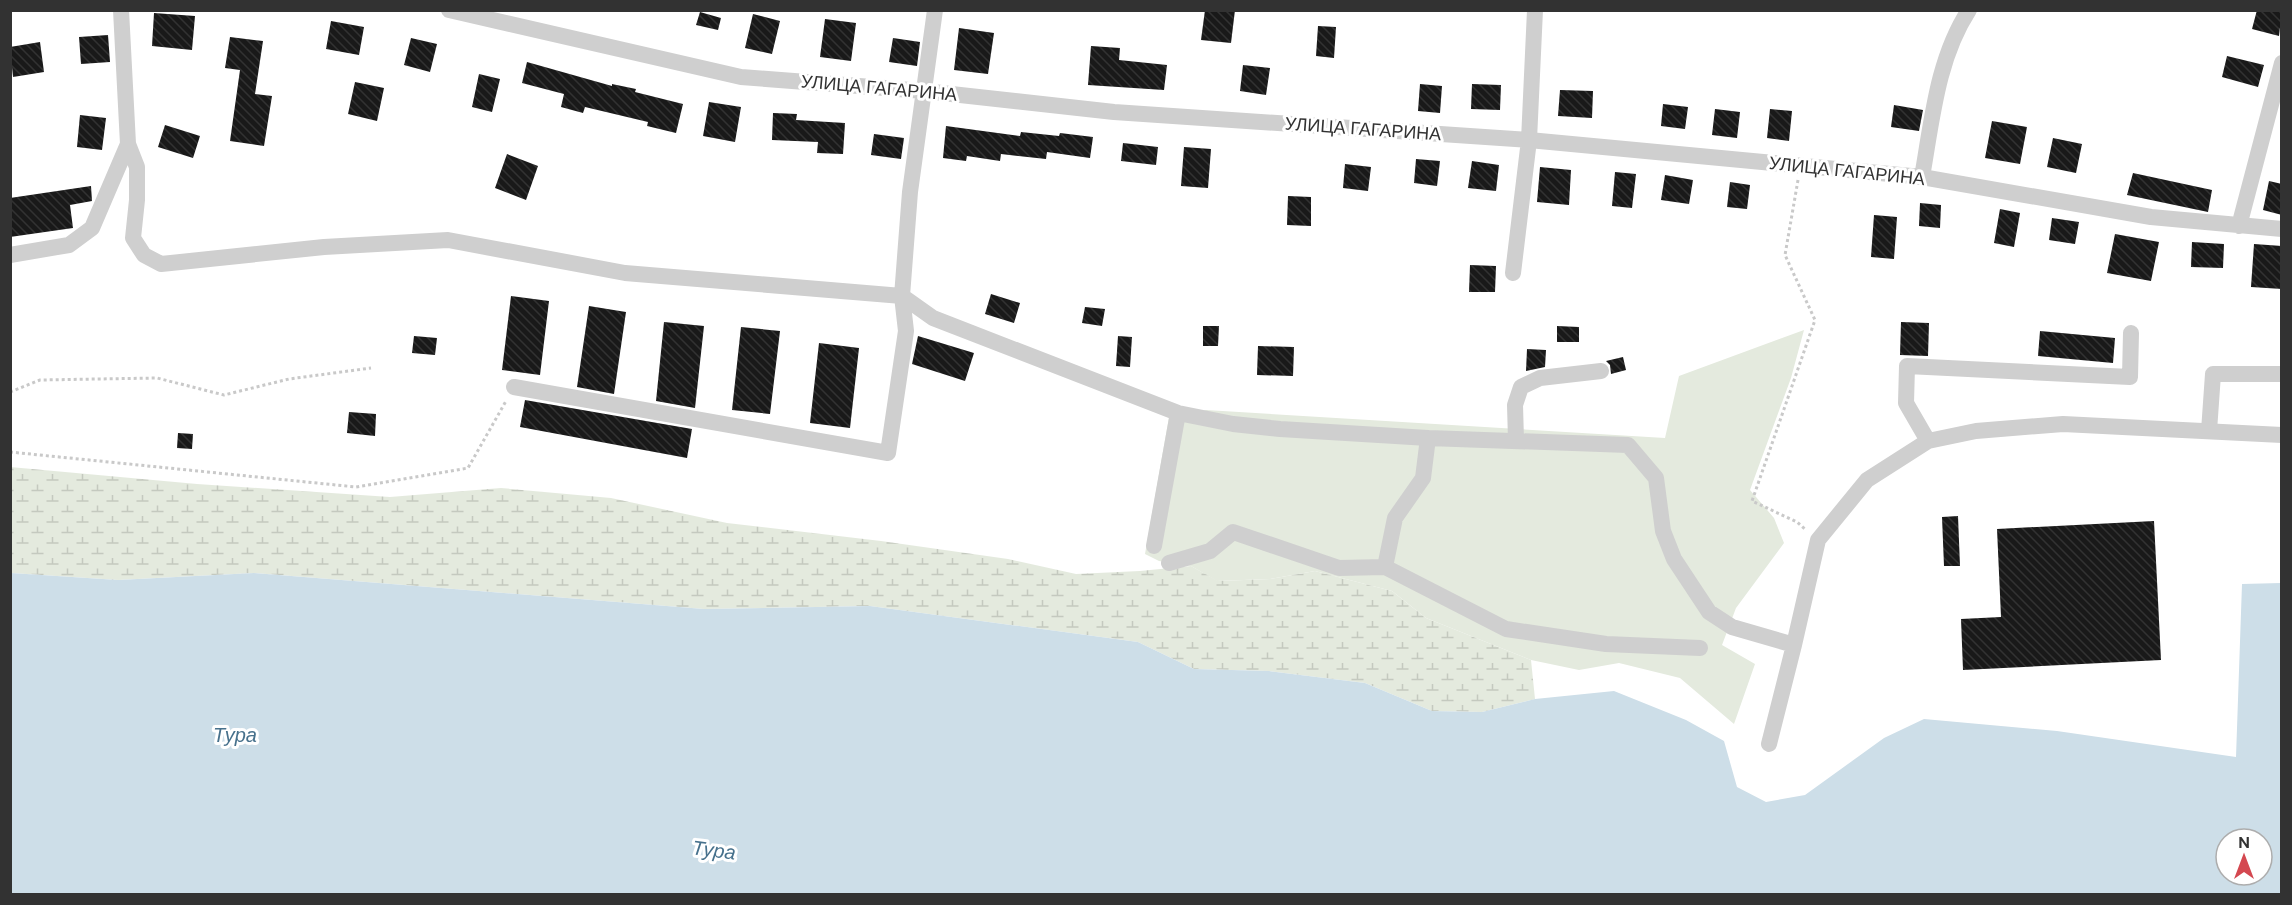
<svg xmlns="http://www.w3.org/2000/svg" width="2292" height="905" font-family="'DM Sans',sans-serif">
	<defs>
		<pattern id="wetland-marsh" width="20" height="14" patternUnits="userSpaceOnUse" patternTransform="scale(1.5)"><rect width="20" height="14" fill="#e4eade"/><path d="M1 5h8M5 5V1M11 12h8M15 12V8" fill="none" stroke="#c4c9bf"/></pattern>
		<pattern id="building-back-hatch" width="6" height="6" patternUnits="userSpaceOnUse" patternTransform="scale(1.5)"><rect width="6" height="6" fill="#191919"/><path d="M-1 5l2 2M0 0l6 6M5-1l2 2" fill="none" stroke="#323232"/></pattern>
	</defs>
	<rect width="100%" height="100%" fill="#fff"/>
	<path fill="#e4eade" d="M 1804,330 L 1791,378 L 1750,490 L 1774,518 L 1784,543 L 1736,608 L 1722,645 L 1755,664 L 1734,724 L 1680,678 L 1619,663 L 1579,670 L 1531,660 L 1426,618 L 1392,591 L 1315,571 L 1270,579 L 1217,581 L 1191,566 L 1159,561 L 1145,554 L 1169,417 L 1206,410 L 1665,438 L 1679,376 Z"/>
	<path fill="url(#wetland-marsh)" d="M 10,467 L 197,484 L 390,497 L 501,488 L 611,498 L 727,523 L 881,541 L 1008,559 L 1076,574 L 1140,571 L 1191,566 L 1218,581 L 1270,579 L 1315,571 L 1392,591 L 1426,618 L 1531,660 L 1535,699 L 1482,712 L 1432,711 L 1365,683 L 1269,671 L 1194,669 L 1138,642 L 870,606 L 704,609 L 254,573 L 118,580 L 11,573 Z"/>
	<path fill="#cddee8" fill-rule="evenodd" d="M 11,573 L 118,580 L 254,573 L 704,609 L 870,606 L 1138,642 L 1194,669 L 1269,671 L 1365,683 L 1432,711 L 1482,712 L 1535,699 L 1614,691 L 1686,720 L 1724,741 L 1737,787 L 1766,802 L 1805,795 L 1884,738 L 1924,719 L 2057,731 L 2236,757 L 2242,584 L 2281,583 L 2281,894 L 37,894 L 11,893 ZM 2226,839 L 2262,839 L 2262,875 L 2226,875 Z"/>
	<path fill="url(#building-back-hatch)" d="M 1205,10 L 1235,10 L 1231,43 L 1201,40 Z
		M 2257,10 L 2282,10 L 2279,36 L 2252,29 Z
		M 700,12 L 721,18 L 718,30 L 696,25 Z
		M 154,13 L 195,16 L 192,50 L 152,46 Z
		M 753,14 L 780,21 L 772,54 L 745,48 Z
		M 825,19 L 856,23 L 851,61 L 820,57 Z
		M 331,21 L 364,27 L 359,55 L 326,49 Z
		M 1318,26 L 1336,27 L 1334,58 L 1316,56 Z
		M 959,28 L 994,33 L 988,74 L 954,70 Z
		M 108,35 L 110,62 L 81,64 L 79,37 Z
		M 230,37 L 263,41 L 255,94 L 272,96 L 264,146 L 230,141 L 240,70 L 225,68 Z
		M 411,38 L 437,44 L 430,72 L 404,65 Z
		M 893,38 L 920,42 L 917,66 L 889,62 Z
		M 40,42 L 44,72 L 13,77 L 10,47 Z
		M 1091,46 L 1120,48 L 1119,60 L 1167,65 L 1164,90 L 1088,85 Z
		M 2227,56 L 2264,65 L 2258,87 L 2222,77 Z
		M 527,62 L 612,86 L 612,84 L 636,89 L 635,92 L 683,104 L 676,133 L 647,126 L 648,122 L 585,107 L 583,113 L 561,107 L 564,94 L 522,83 Z
		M 1243,65 L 1270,68 L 1266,95 L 1240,91 Z
		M 479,74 L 500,79 L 492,112 L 472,107 Z
		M 355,82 L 384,88 L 377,121 L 348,114 Z
		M 1420,84 L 1442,86 L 1440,113 L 1418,111 Z
		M 1472,84 L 1501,85 L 1500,110 L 1471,109 Z
		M 1560,90 L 1593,91 L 1592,118 L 1558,116 Z
		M 709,102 L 741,107 L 735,142 L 703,136 Z
		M 1663,104 L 1688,107 L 1685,129 L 1661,126 Z
		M 1894,105 L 1923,110 L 1919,131 L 1891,127 Z
		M 1715,109 L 1740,112 L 1737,138 L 1712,135 Z
		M 1770,109 L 1792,111 L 1789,141 L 1767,138 Z
		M 773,113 L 797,114 L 796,120 L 845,123 L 843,154 L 817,153 L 818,142 L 772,140 Z
		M 80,115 L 106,118 L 102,150 L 77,147 Z
		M 1992,121 L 2027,127 L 2020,164 L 1985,158 Z
		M 165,125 L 200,136 L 193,158 L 158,147 Z
		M 946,126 L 1020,136 L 1021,132 L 1059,136 L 1060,133 L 1093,137 L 1090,158 L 1047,152 L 1046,159 L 1001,154 L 1000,161 L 967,156 L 966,161 L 943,158 Z
		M 874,134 L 904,138 L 901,159 L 871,155 Z
		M 2053,138 L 2082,144 L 2076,173 L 2047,167 Z
		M 1123,143 L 1158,147 L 1156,165 L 1121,161 Z
		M 1184,147 L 1211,149 L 1208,188 L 1181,186 Z
		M 507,154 L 538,166 L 526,200 L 495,188 Z
		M 1416,159 L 1440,161 L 1437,186 L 1414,183 Z
		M 1472,161 L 1499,165 L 1496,191 L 1468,188 Z
		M 1345,164 L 1371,167 L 1368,191 L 1343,188 Z
		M 1540,167 L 1571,170 L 1569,205 L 1537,202 Z
		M 1615,172 L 1636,174 L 1632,208 L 1612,206 Z
		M 2133,173 L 2212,190 L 2208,212 L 2127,195 Z
		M 1665,175 L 1693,180 L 1689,204 L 1661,200 Z
		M 2269,181 L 2282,184 L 2282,215 L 2263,210 Z
		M 1730,182 L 1750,185 L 1747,209 L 1727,207 Z
		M 91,186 L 92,201 L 70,205 L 73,228 L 10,237 L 10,198 Z
		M 1288,196 L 1311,197 L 1311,226 L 1287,225 Z
		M 1920,203 L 1941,205 L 1940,228 L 1919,226 Z
		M 2000,209 L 2020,213 L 2014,247 L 1994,243 Z
		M 1874,215 L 1897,217 L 1894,259 L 1871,257 Z
		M 2052,218 L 2079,222 L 2075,244 L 2049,240 Z
		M 2115,234 L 2159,242 L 2151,281 L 2107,273 Z
		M 2192,242 L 2224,244 L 2223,268 L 2191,267 Z
		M 2254,244 L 2282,246 L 2282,289 L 2251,287 Z
		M 1470,265 L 1496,266 L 1495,292 L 1469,292 Z
		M 991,294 L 1020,303 L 1014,323 L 985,314 Z
		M 511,296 L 549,301 L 540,375 L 502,370 Z
		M 589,306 L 626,312 L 614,394 L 577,387 Z
		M 1085,307 L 1105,309 L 1102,326 L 1082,323 Z
		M 664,322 L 704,326 L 695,408 L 656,401 Z
		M 1901,322 L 1929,323 L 1928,356 L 1900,355 Z
		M 1203,326 L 1219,326 L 1218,346 L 1203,346 Z
		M 1557,326 L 1579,327 L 1579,342 L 1557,342 Z
		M 741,327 L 780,331 L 770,414 L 732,410 Z
		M 2040,331 L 2115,338 L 2113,363 L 2038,356 Z
		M 414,336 L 437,338 L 435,355 L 412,353 Z
		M 918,336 L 974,353 L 965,381 L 912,364 Z
		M 1118,336 L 1132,337 L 1130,367 L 1116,366 Z
		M 819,343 L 859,348 L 850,428 L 810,423 Z
		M 1258,346 L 1294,347 L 1293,376 L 1257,375 Z
		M 1527,349 L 1546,350 L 1545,367 L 1526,371 Z
		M 1623,357 L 1626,370 L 1611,374 L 1610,365 L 1606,361 Z
		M 525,400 L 692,429 L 687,458 L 520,427 Z
		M 349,412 L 376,414 L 375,436 L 347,433 Z
		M 178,433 L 193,434 L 192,449 L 177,448 Z
		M 1958,516 L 1960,566 L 1944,566 L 1942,517 Z
		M 2154,521 L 2161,660 L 1963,670 L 1961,619 L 2001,617 L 1997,529 Z"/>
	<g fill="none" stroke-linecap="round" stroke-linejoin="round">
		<path stroke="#c9c9c9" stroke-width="3" stroke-dasharray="3 3" stroke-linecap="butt" d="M 1798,180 L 1785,255 L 1815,320 L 1752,501 L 1797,522 L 1806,530
			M 10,392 L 40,380 L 157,378 L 224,395 L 289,379 L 371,368
			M 10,452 L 356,487 L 468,468 L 506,401"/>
		<path stroke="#cfcfcf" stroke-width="16" d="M 121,10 L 128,144 L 137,167 L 137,200 L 133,238 L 144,255 L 161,264 L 324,247 L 448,240 L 625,273 L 902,296 L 933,318 L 1178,413 L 1233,424 L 1280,429 L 1428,438 L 1628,445 L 1656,478 L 1663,531 L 1674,559 L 1709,612 L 1732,627 L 1794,645
			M 449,10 L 741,77 L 924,91 L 1114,112 L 1529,140 L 1922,177 L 2151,217 L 2282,229
			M 1922,177 C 1932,121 1937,59 1969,10
			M 2239,226 L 2282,63
			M 10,255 L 69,245 L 92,228 L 128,144
			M 1513,273 L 1529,140 L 1535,10
			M 514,387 L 888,453 L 906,331 L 902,296 L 910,192 L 935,10
			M 2209,431 L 2213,374 L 2282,374
			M 1428,438 L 1423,478 L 1395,518 L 1385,567 L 1506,629 L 1606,644 L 1700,648
			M 1516,440 L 1515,405 L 1521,387 L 1540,378 L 1601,371
			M 1928,441 L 1906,403 L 1907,366 L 2130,377 L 2131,333
			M 1154,546 L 1178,413
			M 1169,563 L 1210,551 L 1233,532 L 1339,568 L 1385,567
			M 1769,744 L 1794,645 L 1818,540 L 1867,480 L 1928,441 L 1976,431 L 2063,424 L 2282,435"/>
	</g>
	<g text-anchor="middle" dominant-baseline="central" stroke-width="6" stroke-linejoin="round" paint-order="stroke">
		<g font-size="18" fill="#323232" stroke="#fff">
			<text transform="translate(879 88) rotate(5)">УЛИЦА ГАГАРИНА</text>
			<text transform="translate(1363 129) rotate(4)">УЛИЦА ГАГАРИНА</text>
			<text transform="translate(1847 171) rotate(6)">УЛИЦА ГАГАРИНА</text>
		</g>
		<g font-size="20" font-style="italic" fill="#47718c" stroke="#fff">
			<text x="235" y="735">Тура</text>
			<text transform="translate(714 850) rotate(7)">Тура</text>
		</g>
	</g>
	<rect width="2292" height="905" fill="none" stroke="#323232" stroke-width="24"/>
	<g transform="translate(2244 857)"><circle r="28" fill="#ffffff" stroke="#adadad" stroke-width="1.5"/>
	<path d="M0-4.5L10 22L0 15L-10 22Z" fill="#d44850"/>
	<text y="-9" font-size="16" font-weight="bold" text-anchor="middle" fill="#323232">N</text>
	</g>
</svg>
